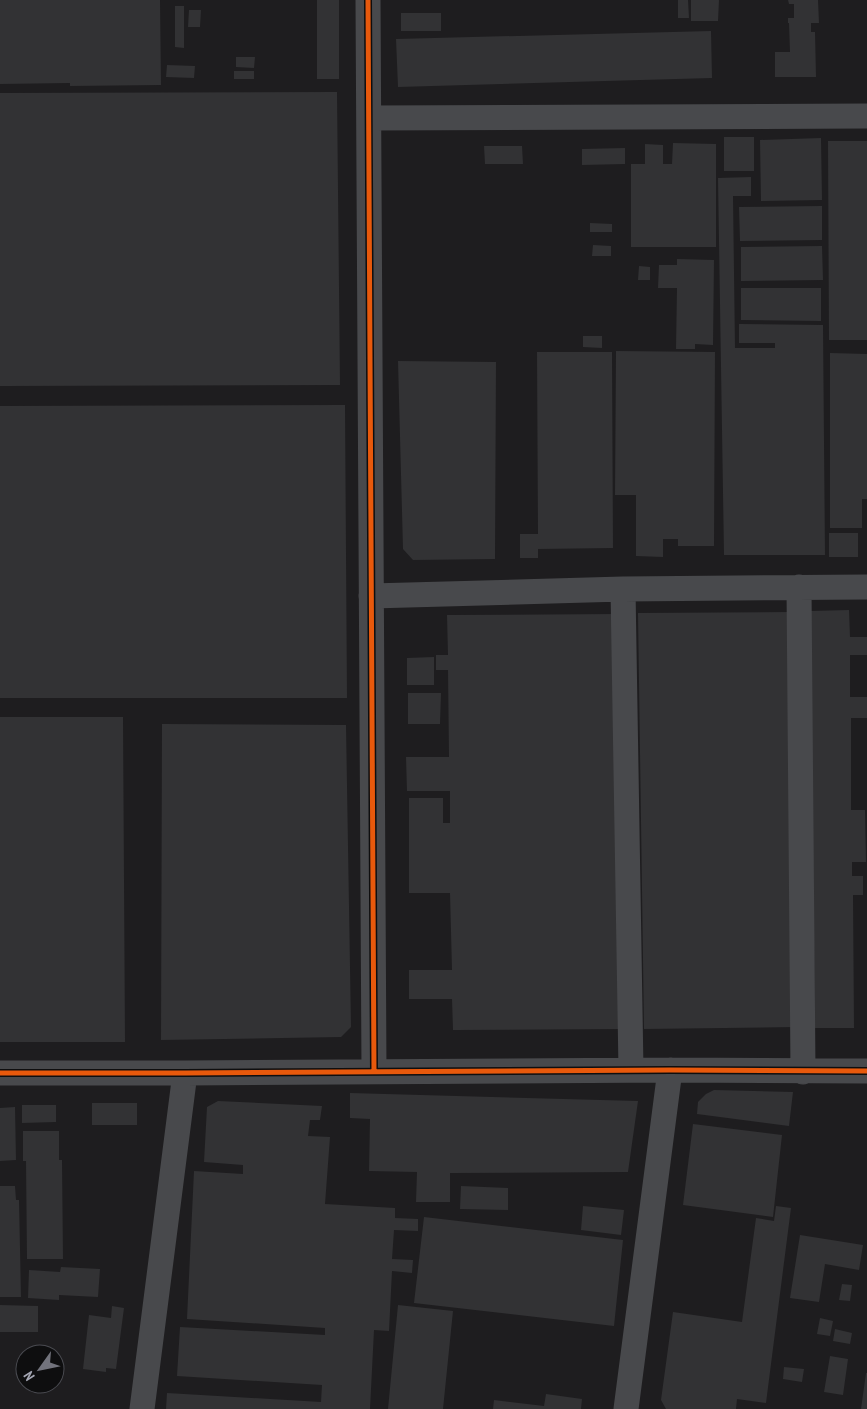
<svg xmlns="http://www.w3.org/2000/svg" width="867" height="1409" font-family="'PT Sans Narrow',sans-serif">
	<rect width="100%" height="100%" fill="#131314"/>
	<path fill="#1e1d1f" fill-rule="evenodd" d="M 0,0 L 867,0 L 867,1409 L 0,1409 ZM 25,1354 L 55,1354 L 55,1384 L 25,1384 Z"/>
	<path fill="#323234" d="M 0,0 L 160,0 L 161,85 L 70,86 L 70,83 L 0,84 Z
		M 317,0 L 339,0 L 339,79 L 317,79 Z
		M 678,0 L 688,0 L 689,18 L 678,18 Z
		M 691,0 L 719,0 L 718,21 L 691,21 Z
		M 788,0 L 818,0 L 819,23 L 811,23 L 811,32 L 815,32 L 816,77 L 775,77 L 775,52 L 790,52 L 789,23 L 788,23 L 788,18 L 794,18 L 794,4 L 789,4 Z
		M 175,6 L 184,6 L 184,48 L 175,47 Z
		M 189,10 L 201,10 L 200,27 L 188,27 Z
		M 401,13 L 441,13 L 441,31 L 401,31 Z
		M 711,31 L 712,78 L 398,87 L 396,39 Z
		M 236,57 L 255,57 L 254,68 L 236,67 Z
		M 167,65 L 195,66 L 194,78 L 166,77 Z
		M 234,71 L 254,71 L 254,79 L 234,79 Z
		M 337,92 L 340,385 L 0,386 L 0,93 Z
		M 724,137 L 754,137 L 754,171 L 724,171 Z
		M 821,138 L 822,200 L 761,201 L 760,140 Z
		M 828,141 L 867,141 L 867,340 L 829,340 Z
		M 673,143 L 716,144 L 716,247 L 631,247 L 631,164 L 645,164 L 645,144 L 663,145 L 663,164 L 672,164 Z
		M 484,146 L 522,146 L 523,164 L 485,164 Z
		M 625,148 L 625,164 L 582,165 L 582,149 Z
		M 751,177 L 751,196 L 733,196 L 735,348 L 775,348 L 775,343 L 739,343 L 739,324 L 823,325 L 825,555 L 724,555 L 718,178 Z
		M 822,206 L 822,240 L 740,241 L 739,207 Z
		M 590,223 L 612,224 L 612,232 L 590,232 Z
		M 593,245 L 611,246 L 611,256 L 592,256 Z
		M 822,246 L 823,280 L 741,281 L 741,247 Z
		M 677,259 L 714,260 L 713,345 L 695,344 L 695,349 L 676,349 L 677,288 L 658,288 L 659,265 L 677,265 Z
		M 639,266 L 650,267 L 650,280 L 638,280 Z
		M 741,288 L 821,288 L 821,321 L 741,320 Z
		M 583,336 L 602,336 L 602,348 L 583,347 Z
		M 616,351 L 715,352 L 714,546 L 678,546 L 678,539 L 663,539 L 663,557 L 636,556 L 636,495 L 615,495 Z
		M 537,352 L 612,352 L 613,548 L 538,549 L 538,558 L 520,558 L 520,534 L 538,534 Z
		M 830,353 L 867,354 L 867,499 L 862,499 L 862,528 L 830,528 Z
		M 398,361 L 496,362 L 495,559 L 413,560 L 403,549 Z
		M 345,405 L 347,698 L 0,698 L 0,406 Z
		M 829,533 L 858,533 L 858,557 L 829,557 Z
		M 849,610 L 850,637 L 867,637 L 867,655 L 850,655 L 850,697 L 867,697 L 867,718 L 851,718 L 851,810 L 865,810 L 866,862 L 852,862 L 852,876 L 863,876 L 863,895 L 853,895 L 854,1028 L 815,1028 L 810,611 Z
		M 791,612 L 796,1027 L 644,1029 L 638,613 Z
		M 619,614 L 624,1029 L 453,1030 L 452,999 L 409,999 L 409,970 L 452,970 L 450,893 L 409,893 L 409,798 L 443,798 L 443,823 L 450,823 L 450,791 L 407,791 L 406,757 L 449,757 L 448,670 L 436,670 L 436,655 L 448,655 L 447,615 Z
		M 434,657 L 434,685 L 407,685 L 407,658 Z
		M 408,693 L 441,693 L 440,724 L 408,724 Z
		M 0,717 L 123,717 L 125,1042 L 0,1042 Z
		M 162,724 L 346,725 L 351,1027 L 341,1037 L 161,1040 Z
		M 714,1090 L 793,1092 L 789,1126 L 697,1114 L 698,1102 L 706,1094 Z
		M 350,1093 L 638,1101 L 628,1172 L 450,1173 L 450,1202 L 416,1202 L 417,1172 L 369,1171 L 370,1119 L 350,1118 Z
		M 218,1101 L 322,1106 L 320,1120 L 310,1120 L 308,1136 L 330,1137 L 325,1204 L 395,1208 L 395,1218 L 418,1219 L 418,1231 L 394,1230 L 392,1259 L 413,1260 L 412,1273 L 392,1271 L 389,1331 L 374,1330 L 370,1409 L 166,1409 L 167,1393 L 321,1402 L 322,1385 L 177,1376 L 180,1327 L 325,1335 L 325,1328 L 187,1319 L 194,1171 L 243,1174 L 243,1165 L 204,1162 L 207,1107 Z
		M 92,1103 L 137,1103 L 137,1125 L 92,1125 Z
		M 22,1105 L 56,1105 L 56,1122 L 22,1123 Z
		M 15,1107 L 16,1160 L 0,1161 L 0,1108 Z
		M 693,1124 L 782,1135 L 773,1217 L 683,1205 Z
		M 23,1131 L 59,1131 L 59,1160 L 62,1160 L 63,1259 L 27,1259 L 26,1161 L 23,1161 Z
		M 0,1186 L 15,1186 L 16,1200 L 19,1200 L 21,1297 L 0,1297 Z
		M 461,1186 L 508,1188 L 508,1210 L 460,1209 Z
		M 583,1206 L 624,1210 L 621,1235 L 581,1230 Z
		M 776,1206 L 791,1208 L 766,1403 L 737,1399 L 736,1409 L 666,1409 L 661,1400 L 673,1312 L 742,1322 L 756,1218 L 774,1221 Z
		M 424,1217 L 623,1240 L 614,1326 L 414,1303 Z
		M 800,1235 L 863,1245 L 859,1270 L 825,1264 L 819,1302 L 790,1298 Z
		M 61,1267 L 100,1269 L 98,1297 L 59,1295 L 59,1300 L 28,1298 L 29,1270 L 60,1272 Z
		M 842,1284 L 852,1285 L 850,1301 L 839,1300 Z
		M 0,1305 L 38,1306 L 38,1332 L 0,1332 Z
		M 398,1305 L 453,1311 L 443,1409 L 388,1409 Z
		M 112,1306 L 124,1308 L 116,1369 L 106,1368 L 106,1372 L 83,1369 L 89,1315 L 111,1318 Z
		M 820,1318 L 833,1321 L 830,1336 L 817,1334 Z
		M 835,1329 L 852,1333 L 850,1344 L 833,1341 Z
		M 830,1356 L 848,1359 L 843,1395 L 824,1392 Z
		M 784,1367 L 804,1369 L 802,1382 L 783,1379 Z
		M 866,1373 L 867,1373 L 867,1409 L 861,1409 Z
		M 546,1394 L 582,1399 L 581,1409 L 493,1409 L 494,1400 L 544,1406 Z"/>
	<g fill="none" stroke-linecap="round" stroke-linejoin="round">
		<path stroke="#48494c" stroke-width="25" d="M 368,0 L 374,1071
			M 369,118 L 867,116
			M 799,587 L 803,1072
			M 623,589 L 631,1070
			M 371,596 L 623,589 L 867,587
			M 0,1073 L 185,1073 L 670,1070 L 867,1071
			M 142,1409 L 185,1073
			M 626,1409 L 670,1070"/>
		<defs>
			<path id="cycleway" d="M 368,0 L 374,1071
				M 0,1073 L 185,1073 L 670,1070 L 867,1071"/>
		</defs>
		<use href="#cycleway" stroke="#0e0e0f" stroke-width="8"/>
		<use href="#cycleway" stroke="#e8590c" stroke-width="5"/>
	</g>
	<g transform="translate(40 1369) rotate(237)"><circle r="24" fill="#0e0e0f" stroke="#4a4b51"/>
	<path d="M0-4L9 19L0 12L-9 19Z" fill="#72737c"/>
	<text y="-8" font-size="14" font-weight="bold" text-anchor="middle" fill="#a5a7b4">N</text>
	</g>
</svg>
